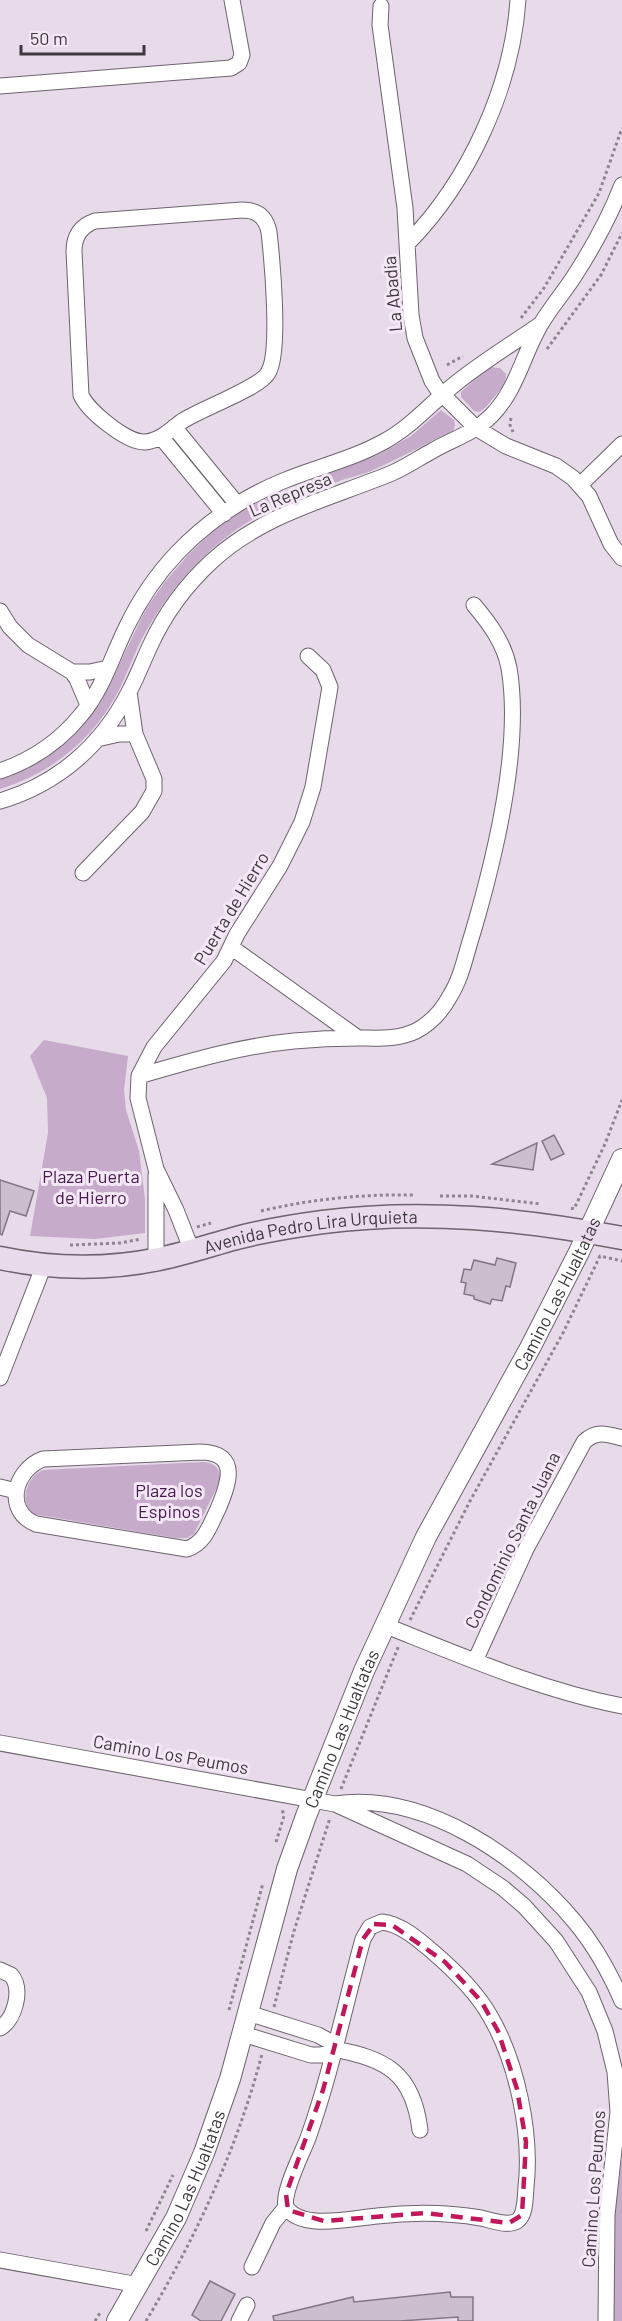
<svg xmlns="http://www.w3.org/2000/svg" width="622" height="2321" font-family="Barlow,sans-serif">
	<rect width="100%" height="100%" fill="#e7dae9"/>
	<path fill="#c6abca" d="M 489,367 L 500,368 L 506,374 L 505,384 L 486,407 L 479,412 L 474,411 L 461,397 L 461,392 Z
		M 441,410 L 454,420 L 455,425 L 453,431 C 426,443 401,458 375,469 C 366,474 355,476 345,479 C 297,497 252,513 213,548 C 186,572 163,601 145,633 C 135,651 128,672 119,690 C 94,739 52,773 0,789 L 0,779 L 33,765 L 59,747 L 100,704 L 146,609 L 164,583 L 188,555 L 215,529 L 240,512 L 269,497 L 380,454 L 411,436 Z
		M 44,1040 L 128,1056 L 124,1090 L 126,1110 L 139,1151 L 145,1199 L 145,1233 L 95,1239 L 30,1236 L 48,1133 L 47,1098 L 30,1056 Z
		M 203,1462 C 215,1463 221,1468 220,1481 L 194,1534 L 187,1538 L 175,1538 L 33,1514 L 26,1509 C 23,1494 28,1476 43,1470 Z
		M 622,2157 L 622,2321 L 614,2321 L 613,2228 Z"/>
	<path fill="#cbbecd" stroke="#817683" stroke-width="1.5" d="M 554,1135 L 564,1154 L 551,1160 L 542,1141 Z
		M 537,1143 L 533,1170 L 492,1164 Z
		M 0,1180 L 34,1191 L 26,1216 L 10,1211 L 2,1235 L 0,1234 Z
		M 497,1258 L 516,1263 L 510,1287 L 506,1286 L 502,1301 L 492,1299 L 490,1304 L 474,1299 L 474,1296 L 464,1294 L 466,1283 L 461,1282 L 464,1269 L 471,1270 L 474,1260 L 495,1265 Z
		M 210,2281 L 235,2294 L 221,2321 L 201,2321 L 192,2315 Z
		M 450,2292 L 451,2297 L 473,2297 L 473,2321 L 458,2321 L 458,2317 L 400,2321 L 274,2321 L 273,2316 L 353,2297 L 354,2302 Z"/>
	<g fill="none" stroke-linecap="round" stroke-linejoin="round">
		<defs>
			<path id="minor" d="M 381,6 L 380,25 L 405,208 L 411,315 L 415,338 L 432,381 L 438,390 L 476,428 L 506,446 L 556,466 L 573,478 L 589,496 L 611,544 L 622,558
				M 0,86 L 231,68 L 239,63 L 242,55 L 232,0
				M 242,210 C 257,210 266,217 269,232 C 272,259 281,353 268,373 C 260,388 200,409 181,422 C 171,430 159,441 145,442 C 127,443 88,411 81,395 L 74,251 C 74,236 81,226 95,221 Z
				M 408,243 C 469,181 512,87 518,0
				M 174,427 L 237,504
				M 161,437 L 224,514
				M 580,485 L 622,444
				M 0,611 L 10,627 L 28,645 L 72,672 L 77,679 L 88,705
				M 72,672 L 90,672 L 108,668
				M 97,739 L 119,734 L 135,734
				M 0,771 C 32,760 60,741 81,715 C 103,689 112,656 127,626 C 140,599 158,573 178,552 C 208,521 244,497 283,481 C 317,467 353,459 385,441 C 412,426 431,403 455,384 C 482,362 512,344 541,324
				M 0,801 C 58,784 102,745 129,692 C 137,677 143,661 150,646 C 165,613 186,585 212,561 C 263,514 329,499 392,473 C 406,467 419,458 432,451 C 453,439 474,433 491,416 C 517,390 523,354 541,324 C 551,307 565,291 575,275 C 593,247 610,216 622,185
				M 83,873 L 142,812 L 154,791 L 154,779 L 135,734 L 129,692
				M 231,947 L 358,1038
				M 139,1076 C 190,1061 241,1046 294,1041 C 315,1039 336,1038 358,1038 C 377,1038 397,1040 416,1031 C 431,1023 442,1011 450,996 C 462,977 466,953 473,932 C 495,857 522,745 509,668 C 504,643 490,624 474,605
				M 156,1175 L 156,1260
				M 192,1251 L 176,1210 L 156,1169 L 138,1098 L 139,1076 L 154,1047 L 224,961 L 237,934 L 280,866 L 302,822 L 313,787 L 330,687 L 323,670 L 308,656
				M 0,1378 L 44,1265
				M 201,1452 C 241,1453 228,1485 218,1509 C 210,1525 205,1543 187,1549 L 36,1524 C 4,1511 14,1470 43,1459 Z
				M 0,1487 L 16,1491
				M 384,1625 C 462,1656 540,1690 622,1706
				M 475,1661 L 526,1549 L 584,1442 C 596,1430 607,1434 622,1438
				M 0,1743 L 335,1804 L 467,1864 L 503,1888 L 524,1906 L 556,1941 L 589,1992 L 605,2031 L 615,2072 L 618,2112 L 607,2215 L 606,2321
				M 335,1804 C 424,1791 521,1857 575,1922 C 595,1946 610,1973 622,2001
				M 382,1922 C 401,1924 419,1940 433,1952 C 454,1970 476,1991 490,2016 C 517,2062 532,2134 526,2187 C 525,2197 526,2215 517,2221 C 507,2227 491,2220 481,2218 C 446,2212 412,2212 377,2216 C 353,2218 301,2231 286,2207 C 282,2192 302,2154 308,2138 C 331,2073 345,2005 363,1939 L 370,1927 Z
				M 0,1970 L 11,1975 C 23,1989 15,2019 0,2028
				M 248,2013 L 318,2035 L 329,2041 L 333,2049
				M 243,2034 L 311,2055 L 322,2055 L 333,2049 C 386,2058 413,2073 420,2130
				M 0,2260 L 139,2285
				M 252,2267 L 273,2223 L 286,2207
				M 239,2321 L 247,2305"/>
			<g id="tertiary">
				<path id="s1" d="M 117,2321 L 176,2218 L 204,2153 L 230,2079 L 287,1869 L 306,1816 L 364,1671 L 426,1537 L 530,1348 L 579,1252 L 622,1159"/>
			</g>
			<g id="secondary">
				<path id="s2" d="M 0,1258 C 52,1269 106,1270 159,1259 C 184,1254 208,1246 233,1239 C 262,1231 293,1226 323,1222 C 423,1209 523,1219 622,1238"/>
			</g>
		</defs>
		<use href="#minor" stroke="#6e636f" stroke-width="17"/>
		<use href="#tertiary" stroke="#6e636f" stroke-width="22"/>
		<use href="#secondary" stroke="#6e636f" stroke-width="25"/>
		<path stroke="#8e858f" stroke-width="3" stroke-dasharray="3 3" stroke-linecap="butt" d="M 521,318 L 544,288 L 599,193 L 622,128
			M 547,349 L 601,275 L 622,233
			M 447,365 L 463,356
			M 511,418 L 510,425 L 513,432
			M 440,1196 L 472,1196 L 541,1204
			M 571,1208 L 574,1209 L 605,1144 L 622,1100
			M 261,1211 C 312,1199 363,1194 415,1195
			M 197,1227 L 211,1223
			M 70,1245 L 120,1243 L 141,1239
			M 410,1620 L 470,1501 L 563,1333 L 600,1256 L 622,1261
			M 341,1789 L 399,1645
			M 276,1842 L 284,1816 L 282,1809
			M 274,2007 L 294,1931 L 330,1818
			M 229,2010 L 263,1883
			M 146,2231 L 173,2175
			M 95,2321 L 100,2313
			M 146,2321 C 196,2237 237,2149 262,2054"/>
		<use href="#minor" stroke="#fff" stroke-width="15"/>
		<use href="#tertiary" stroke="#fff" stroke-width="20"/>
		<use href="#secondary" stroke="#e9dbec" stroke-width="22"/>
	</g>
	<path fill="none" stroke="#c2185b" stroke-width="4.5" stroke-dasharray="12 8" stroke-linejoin="round" d="M 374,1924 L 392,1925 L 445,1962 L 481,2001 L 498,2031 L 517,2089 L 526,2142 L 522,2215 L 509,2223 L 425,2213 L 324,2221 L 288,2210 L 286,2194 L 323,2090 L 363,1939 Z"/>
	<g text-anchor="middle" dominant-baseline="central" stroke-width="6" stroke-linejoin="round" paint-order="stroke">
		<g font-size="18" fill="#3e393e" stroke="#f4e7f6">
			<text transform="translate(392 294) rotate(-95)">La Abadía</text>
			<text transform="translate(290 494) rotate(-23)">La Represa</text>
			<text transform="translate(231 908) rotate(-59)">Puerta de Hierro</text>
			<text stroke="none"><textPath href="#s2" startOffset="315">Avenida Pedro Lira Urquieta</textPath></text>
			<text stroke="none"><textPath href="#s1" startOffset="1122">Camino Las Hualtatas</textPath></text>
			<text transform="translate(512 1540) rotate(-64)">Condominio Santa Juana</text>
			<text stroke="none"><textPath href="#s1" startOffset="636">Camino Las Hualtatas</textPath></text>
			<text transform="translate(171 1754) rotate(10)">Camino Los Peumos</text>
			<text stroke="none"><textPath href="#s1" startOffset="150">Camino Las Hualtatas</textPath></text>
			<text transform="translate(593 2189) rotate(-86)">Camino Los Peumos</text>
		</g>
		<g font-size="18" fill="#46184e" stroke="#f4e7f6">
			<text x="91" y="1176">Plaza Puerta<tspan x="91" dy="21">de Hierro</tspan></text>
			<text x="169" y="1490">Plaza los<tspan x="169" dy="21">Espinos</tspan></text>
		</g>
	</g>
	<path d="M21 45v9h123v-9" fill="none" stroke="#3e393e" stroke-width="3"/>
	<text x="30" y="45" font-size="18" fill="#3e393e" stroke="#f4e7f6" stroke-width="4.5" paint-order="stroke">50 m</text>
</svg>
